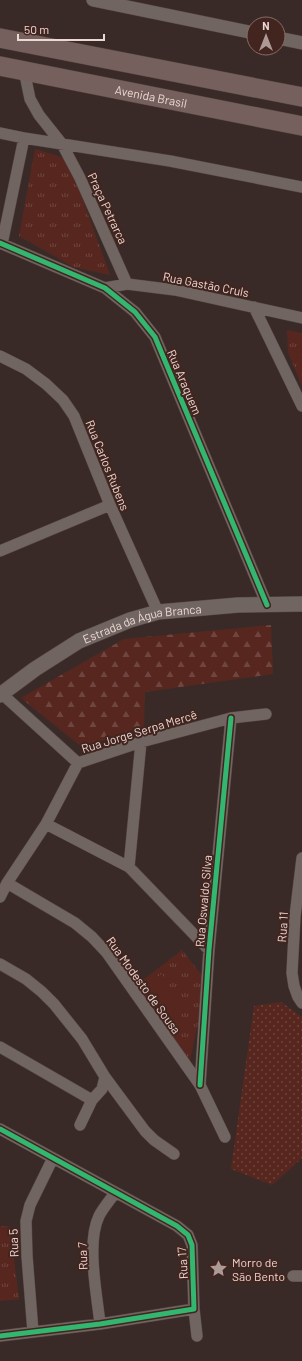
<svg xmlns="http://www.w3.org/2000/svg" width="302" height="1361" font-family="Barlow,sans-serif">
	<defs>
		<pattern id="grass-dots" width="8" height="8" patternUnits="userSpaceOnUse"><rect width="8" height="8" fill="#57271f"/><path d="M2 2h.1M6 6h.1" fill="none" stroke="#6f463f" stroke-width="1.8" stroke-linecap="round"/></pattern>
		<pattern id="forest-firs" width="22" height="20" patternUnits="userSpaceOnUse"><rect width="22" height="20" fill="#57271f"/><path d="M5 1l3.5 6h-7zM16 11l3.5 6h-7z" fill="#6f463f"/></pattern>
		<pattern id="park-tufts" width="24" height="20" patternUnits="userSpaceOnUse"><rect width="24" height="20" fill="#57271f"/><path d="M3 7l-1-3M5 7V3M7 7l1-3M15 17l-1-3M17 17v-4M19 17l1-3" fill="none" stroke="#6f463f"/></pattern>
	</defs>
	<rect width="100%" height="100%" fill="#3a2a27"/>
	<path fill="url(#grass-dots)" d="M 281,1002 L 302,1017 L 302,1158 L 272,1185 L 231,1169 L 254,1006 Z"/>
	<path fill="url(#forest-firs)" d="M 271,625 L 273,674 L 145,692 L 144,726 L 83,748 L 21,698 L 124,639 Z"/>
	<path fill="url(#park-tufts)" d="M 35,149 L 68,159 L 110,275 L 73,267 L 19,236 Z
		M 287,330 L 302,333 L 302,386 L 288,352 Z
		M 182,950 L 207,982 L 190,1060 L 134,987 Z
		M 0,1226 L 10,1227 L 19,1299 L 0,1301 Z"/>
	<path fill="#57271f" d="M 162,974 L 184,1011 L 163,1024 L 141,987 Z"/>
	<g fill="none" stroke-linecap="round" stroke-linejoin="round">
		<defs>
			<path id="minor" d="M 24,70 L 30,99 L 39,115 L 62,144 L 80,178 L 127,284
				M 0,133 L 24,138 L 170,161 L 302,187
				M 0,243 L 105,288 L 135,312 L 155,337 L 267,605
				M 2,244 L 24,138
				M 105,288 L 127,284 L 175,290 L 302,318
				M 254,307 L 302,406
				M 0,356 L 26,369 L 46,384 L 63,400 L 74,416 L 110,505 L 158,612
				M 0,551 L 110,505
				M 2,694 L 78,763
				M 46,824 L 129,867 L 209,950
				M 302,858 L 295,916 L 292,973 L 294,986 L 298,997 L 302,1003
				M 129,867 L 141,742
				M 7,883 L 75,923 L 92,937 L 107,953 L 200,1085 L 225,1137
				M 0,897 L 7,883 L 46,824 L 78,763 L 141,742 L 231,718 L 266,714
				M 0,964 L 26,979 L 42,992 L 54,1004 L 82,1039 L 105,1077 L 102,1089 L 92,1100 L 80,1125
				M 0,1047 L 92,1100
				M 105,1077 L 145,1131 L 154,1140 L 174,1154
				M 200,1085 L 209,950 L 231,718
				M 0,1129 L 177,1226 L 188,1235 L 192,1245 L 194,1309 L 100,1324 L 0,1336
				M 293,1276 L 302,1276
				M 194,1309 L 197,1336
				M 100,1324 C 97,1294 86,1243 99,1216 C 103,1208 110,1200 115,1193
				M 33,1332 L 27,1256 L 26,1221 L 30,1205 L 53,1158"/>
			<path id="tertiary" d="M 93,0 L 254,33
				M 278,38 L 302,43"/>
			<g id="secondary">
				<path id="s1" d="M 0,695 L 35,669 L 79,641 L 130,620 L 158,612 L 238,605 L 302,604"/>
			</g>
			<g id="motorway">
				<path d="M 0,38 L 302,97"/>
				<path id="s2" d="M 0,66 L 302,126"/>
			</g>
		</defs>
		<use href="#minor" stroke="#544743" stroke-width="12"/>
		<use href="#tertiary" stroke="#544743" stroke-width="14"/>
		<use href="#secondary" stroke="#544743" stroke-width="16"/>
		<use href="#motorway" stroke="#544743" stroke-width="20"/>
		<use href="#minor" stroke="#716562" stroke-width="11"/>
		<use href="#tertiary" stroke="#716562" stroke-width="13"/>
		<use href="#secondary" stroke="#716562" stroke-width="15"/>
		<use href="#motorway" stroke="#76605d" stroke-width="19"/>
		<defs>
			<path id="cycleway" d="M 0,243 L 105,288 L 135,312 L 155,337 L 267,605
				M 200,1085 L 209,950 L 231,718
				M 0,1129 L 177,1226 L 188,1235 L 192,1245 L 194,1309 L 100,1324 L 0,1336"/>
		</defs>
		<use href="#cycleway" stroke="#42251f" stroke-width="8"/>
		<use href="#cycleway" stroke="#33b770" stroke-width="5"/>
	</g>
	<defs>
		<symbol id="sight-bare" viewBox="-9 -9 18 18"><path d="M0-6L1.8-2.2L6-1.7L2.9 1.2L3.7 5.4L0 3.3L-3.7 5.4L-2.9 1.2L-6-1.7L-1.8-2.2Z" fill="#ad9a97" stroke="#42251f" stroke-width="2.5" paint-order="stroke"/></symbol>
	</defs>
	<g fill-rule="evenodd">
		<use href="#sight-bare" x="206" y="1256" width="25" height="25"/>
	</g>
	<g text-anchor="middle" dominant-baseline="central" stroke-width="4" stroke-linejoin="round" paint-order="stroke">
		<g font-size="12" fill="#ebd7d3" stroke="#42251f">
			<text stroke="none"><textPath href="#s2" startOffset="154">Avenida Brasil</textPath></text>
			<text transform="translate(108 208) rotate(65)">Praça Petrarca</text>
			<text transform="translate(206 284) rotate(11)">Rua Gastão Cruls</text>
			<text transform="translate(185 382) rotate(67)">Rua Araquem</text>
			<text transform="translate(108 465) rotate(68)">Rua Carlos Rubens</text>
			<text stroke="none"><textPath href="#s1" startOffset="162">Estrada da Água Branca</textPath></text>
			<text transform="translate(139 731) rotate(-17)">Rua Jorge Serpa Mercê</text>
			<text transform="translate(203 901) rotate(-85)">Rua Oswaldo Silva</text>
			<text transform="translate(282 927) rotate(-86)">Rua 11</text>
			<text transform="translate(144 985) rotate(54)">Rua Modesto de Sousa</text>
			<text transform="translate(13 1243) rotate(-92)">Rua 5</text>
			<text transform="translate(82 1256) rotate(-92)">Rua 7</text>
			<text transform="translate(182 1263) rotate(-94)">Rua 17</text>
		</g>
		<g font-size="12" fill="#ebd7d3" stroke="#42251f" text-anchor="start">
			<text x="232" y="1262">Morro de<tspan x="232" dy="14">São Bento</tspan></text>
		</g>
	</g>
	<g transform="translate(266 36)"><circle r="19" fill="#42251f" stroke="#866c67"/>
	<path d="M0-3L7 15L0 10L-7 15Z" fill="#ad9a97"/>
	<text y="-6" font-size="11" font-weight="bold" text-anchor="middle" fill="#ebd7d3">N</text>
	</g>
	<path d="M18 34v6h86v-6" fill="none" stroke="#ebd7d3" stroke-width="2"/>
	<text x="24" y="34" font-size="12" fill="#ebd7d3" stroke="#42251f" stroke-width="3" paint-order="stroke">50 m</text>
</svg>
